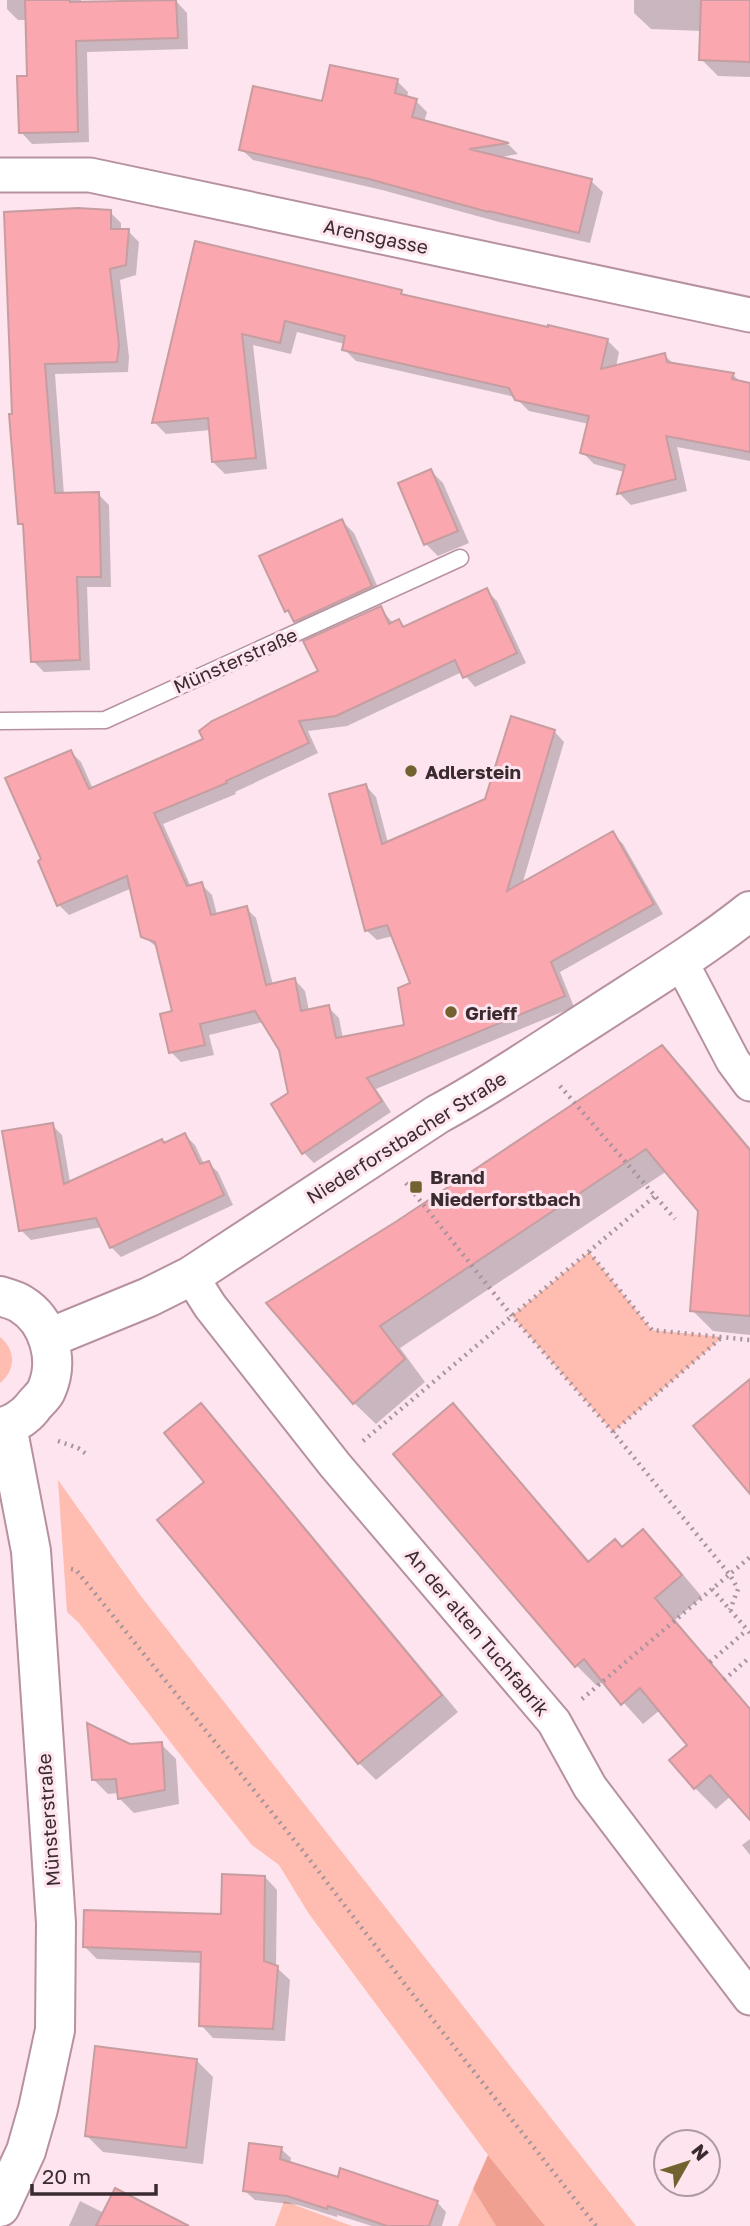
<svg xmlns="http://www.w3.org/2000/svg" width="750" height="2226" font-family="'Golos Text',sans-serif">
	<rect width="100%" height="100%" fill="#fde4ee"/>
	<path fill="#febdb0" d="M 589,1252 L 652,1330 L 723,1337 L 613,1432 L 512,1316 Z
		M 0,1337 C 16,1350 16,1370 0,1383 Z
		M 58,1480 L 140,1595 L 636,2226 L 545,2226 L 488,2155 L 309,1914 L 279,1865 L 252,1845 L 202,1783 L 79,1623 L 67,1612 Z
		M 473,2189 L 496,2226 L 458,2226 Z
		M 284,2201 L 352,2226 L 275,2226 Z"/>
	<path fill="#f0a090" d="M 488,2155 L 545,2226 L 496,2226 L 473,2189 Z"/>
	<path fill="#0003" d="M 7,0 L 81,0 L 81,4 L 176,1 L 187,13 L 188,49 L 87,52 L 89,142 L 32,144 L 21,132 L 28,77 L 27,20 L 18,20 L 7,9 Z
		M 634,0 L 750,0 L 750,77 L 718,76 L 701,59 L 702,31 L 651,29 L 634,13 Z
		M 397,81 L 408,92 L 407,98 L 416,101 L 427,112 L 424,122 L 509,145 L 518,154 L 496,158 L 591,181 L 603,192 L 590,243 L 499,222 L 382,190 L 253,160 L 241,149 L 323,104 Z
		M 110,212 L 121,223 L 121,231 L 128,231 L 139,242 L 136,275 L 120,280 L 129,357 L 128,372 L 55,374 L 64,495 L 98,494 L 109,505 L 111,587 L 87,587 L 90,670 L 44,672 L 33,661 L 25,529 L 20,523 L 11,416 Z
		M 196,243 L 401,292 L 406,297 L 607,340 L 619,352 L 616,367 L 664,355 L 675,365 L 733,375 L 742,383 L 750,384 L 750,461 L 677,447 L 687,491 L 631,505 L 619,493 L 624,472 L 594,464 L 582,452 L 589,424 L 529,411 L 515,397 L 356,361 L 344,349 L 345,344 L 297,332 L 291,354 L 253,345 L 267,469 L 225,474 L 213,462 L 211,430 L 166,434 L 154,422 Z
		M 431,471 L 443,483 L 469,543 L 438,556 L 426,544 Z
		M 342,521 L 354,533 L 383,599 L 308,633 L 286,610 Z
		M 487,591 L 497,601 L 526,663 L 475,687 L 462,672 L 347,726 L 308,731 L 318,753 L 235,792 L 236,794 L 163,824 L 191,887 L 201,884 L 212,895 L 217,915 L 246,908 L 256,918 L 273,985 L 295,980 L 305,991 L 309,1011 L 328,1007 L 339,1018 L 343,1039 L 406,1026 L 412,984 L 393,936 L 377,940 L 366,930 L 366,786 L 376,797 L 388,843 L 486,800 L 554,731 L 564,742 L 522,885 L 613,834 L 623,844 L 663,914 L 560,972 L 574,1007 L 376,1089 L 391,1112 L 314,1163 L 304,1153 L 281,1049 L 263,1022 L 209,1035 L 214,1055 L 181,1062 L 171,1052 L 174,1013 L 159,949 L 143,936 L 132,888 L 69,915 L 59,905 L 44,860 L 71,752 L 81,762 L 93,789 L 205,740 L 320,672 L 380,608 L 393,623 L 399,621 L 406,628 Z
		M 662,1047 L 683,1068 L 750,1148 L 750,1335 L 713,1331 L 692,1310 L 700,1210 L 667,1171 L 400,1348 L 425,1382 L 376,1424 L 354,1403 L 269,1304 L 398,1223 Z
		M 52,1125 L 62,1135 L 70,1182 L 185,1135 L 195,1145 L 204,1164 L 208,1163 L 218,1172 L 233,1205 L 121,1257 L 111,1247 L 102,1227 L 31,1240 L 21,1230 Z
		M 201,1405 L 218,1422 L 458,1712 L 376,1780 L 359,1763 L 159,1521 L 207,1482 Z
		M 452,1405 L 473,1426 L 590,1562 L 623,1549 L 643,1531 L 664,1552 L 702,1597 L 675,1620 L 750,1708 L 750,1818 L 731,1796 L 716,1809 L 695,1788 L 689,1745 L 660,1710 L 643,1724 L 604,1681 L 597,1686 L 577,1666 L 396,1454 Z
		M 161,1744 L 176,1759 L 179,1804 L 134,1813 L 119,1798 L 119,1793 L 108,1794 L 93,1779 L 129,1746 Z
		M 750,1839 L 750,1855 L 742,1845 Z
		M 265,1877 L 277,1890 L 276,1967 L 290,1980 L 285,2041 L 213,2038 L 201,2025 L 202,1963 L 97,1959 L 85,1947 L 223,1916 Z
		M 196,2060 L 213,2077 L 203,2164 L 103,2152 L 86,2135 Z
		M 281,2149 L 291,2158 L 290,2164 L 339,2179 L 437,2202 L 446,2212 L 442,2226 L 372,2226 L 337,2215 L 337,2217 L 298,2205 L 255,2200 L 245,2191 Z
		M 80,2201 L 104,2213 L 179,2226 L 69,2226 Z"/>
	<path fill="#faa7af" stroke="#c69da0" stroke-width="2" d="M 25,0 L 70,0 L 70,2 L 176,0 L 178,38 L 76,41 L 78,132 L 19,133 L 17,76 L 27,76 Z
		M 701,0 L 750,0 L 750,62 L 699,60 Z
		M 330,65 L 398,79 L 395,93 L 417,99 L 412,117 L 509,143 L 469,149 L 592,179 L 579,233 L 489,211 L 488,212 L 369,179 L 239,150 L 253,86 L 322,101 Z
		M 78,208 L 111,210 L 111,229 L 129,229 L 126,265 L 110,269 L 119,345 L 117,362 L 45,364 L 55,493 L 99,492 L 101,577 L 77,577 L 80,660 L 31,662 L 23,524 L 18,524 L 9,414 L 12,414 L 4,212 Z
		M 195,241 L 402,290 L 401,294 L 548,327 L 548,325 L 608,339 L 601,369 L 665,353 L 667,362 L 734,373 L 732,379 L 750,383 L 750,452 L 666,436 L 676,479 L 617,494 L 625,465 L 580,453 L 589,416 L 515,400 L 509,388 L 342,350 L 345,336 L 285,321 L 280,343 L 242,334 L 256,458 L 212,462 L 208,418 L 152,423 Z
		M 431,469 L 458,531 L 424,545 L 398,483 Z
		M 342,519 L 372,586 L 294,622 L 288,610 L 285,612 L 259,556 Z
		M 487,588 L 517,653 L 463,678 L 455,660 L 336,716 L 299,721 L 309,743 L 226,781 L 227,783 L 154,813 L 187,886 L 202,882 L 211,915 L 247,906 L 266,985 L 295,978 L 301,1011 L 329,1005 L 336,1038 L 404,1025 L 398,988 L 410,983 L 387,925 L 365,931 L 329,794 L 366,784 L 382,844 L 485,799 L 511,716 L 555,730 L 507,891 L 613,831 L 654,904 L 551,962 L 565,996 L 367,1078 L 382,1101 L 302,1154 L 271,1104 L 288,1093 L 279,1050 L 255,1011 L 200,1024 L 205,1045 L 169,1053 L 160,1014 L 172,1011 L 155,942 L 141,937 L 127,876 L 57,906 L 38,861 L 41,859 L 5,778 L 71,750 L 89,789 L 203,739 L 199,731 L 212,721 L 318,671 L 303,641 L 381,606 L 389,624 L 399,619 L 403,627 Z
		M 662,1045 L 750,1150 L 750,1316 L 690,1311 L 698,1211 L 646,1149 L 380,1326 L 405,1359 L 353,1404 L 266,1303 L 397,1221 Z
		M 53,1123 L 64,1184 L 162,1139 L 164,1143 L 185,1133 L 200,1164 L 209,1161 L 224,1195 L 110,1248 L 96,1218 L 19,1231 L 2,1131 Z
		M 750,1379 L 750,1494 L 693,1426 Z
		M 201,1403 L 442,1695 L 358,1764 L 157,1520 L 204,1482 L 164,1433 Z
		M 453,1403 L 588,1562 L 615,1539 L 622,1547 L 643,1529 L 682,1575 L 655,1598 L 750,1709 L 750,1820 L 710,1775 L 694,1789 L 669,1760 L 687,1745 L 640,1688 L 621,1705 L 584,1659 L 575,1667 L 393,1454 Z
		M 87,1723 L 130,1744 L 162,1742 L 165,1790 L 118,1799 L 116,1779 L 92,1780 Z
		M 222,1874 L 265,1876 L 264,1961 L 278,1966 L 273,2029 L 199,2026 L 201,1952 L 83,1947 L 84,1910 L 221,1914 Z
		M 95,2046 L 197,2059 L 186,2148 L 85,2136 Z
		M 249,2143 L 282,2147 L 280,2159 L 338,2177 L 340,2168 L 438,2201 L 429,2226 L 387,2226 L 328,2206 L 327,2209 L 287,2196 L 243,2191 Z
		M 115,2188 L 189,2226 L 96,2226 Z"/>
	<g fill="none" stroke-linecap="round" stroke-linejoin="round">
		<defs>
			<path id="service" d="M 0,721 L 105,720 L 460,558"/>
			<path id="minor" d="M 0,175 L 90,175 L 750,315
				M 680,960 L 733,1061 L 750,1084
				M 191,1276 L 210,1306 L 335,1465 L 554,1722 L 590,1787 L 750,1998"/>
			<path id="tertiary" d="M 0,1296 C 6,1298 15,1300 21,1304 C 49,1321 60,1361 46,1391 C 43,1397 36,1402 32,1408 C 25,1417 11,1426 0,1427
				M 49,1338 L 149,1297 L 191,1276 L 438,1114 C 492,1085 542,1050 594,1017 C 646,983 701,950 750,911
				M 0,2207 L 26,2151 L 38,2109 L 55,2030 L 56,1923 L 31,1551 L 7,1426"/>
		</defs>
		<use href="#service" stroke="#b791a0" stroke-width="19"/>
		<use href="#minor" stroke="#b791a0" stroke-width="37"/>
		<use href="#tertiary" stroke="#b791a0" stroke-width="42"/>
		<path stroke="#a8949c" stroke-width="4.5" stroke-dasharray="2 5" stroke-linecap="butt" d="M 560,1086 L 675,1219
			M 406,1183 L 512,1316 L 613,1432 L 730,1575 L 738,1589 L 730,1610
			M 589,1252 L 652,1330 L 750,1340
			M 613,1432 L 722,1337
			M 58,1441 L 78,1448 L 89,1456
			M 363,1441 L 655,1196
			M 71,1569 L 76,1570 L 303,1851 L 407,1987 L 596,2226
			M 712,1589 L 750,1633
			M 710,1662 L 747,1630
			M 724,1680 L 750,1657
			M 582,1699 L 750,1557"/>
		<use href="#service" stroke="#fff" stroke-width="16"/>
		<use href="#minor" stroke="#fff" stroke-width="33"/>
		<use href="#tertiary" stroke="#fff" stroke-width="38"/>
	</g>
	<g fill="#73612f" stroke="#fde4ee" stroke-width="2.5">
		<circle cx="411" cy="771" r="7"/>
		<circle cx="451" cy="1012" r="7"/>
		<rect x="409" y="1180" width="14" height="14" rx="3.5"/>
	</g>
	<g text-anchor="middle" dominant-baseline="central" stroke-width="6" stroke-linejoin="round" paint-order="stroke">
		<g font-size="19" fill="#3a2b30" stroke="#fde4ee">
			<text transform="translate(376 236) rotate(12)">Arensgasse</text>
			<text transform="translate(235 660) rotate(-24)">Münsterstraße</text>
			<text transform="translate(406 1137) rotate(-32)">Niederforstbacher Straße</text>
			<text transform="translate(478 1632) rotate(50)">An der alten Tuchfabrik</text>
			<text transform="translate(48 1820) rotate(-94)">Münsterstraße</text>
		</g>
		<g font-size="19" font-weight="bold" fill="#3a2b30" stroke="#fde4ee" text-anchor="start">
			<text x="425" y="771">Adlerstein</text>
			<text x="465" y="1012">Grieff</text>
			<text x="430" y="1176">Brand<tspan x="430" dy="22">Niederforstbach</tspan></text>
		</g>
	</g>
	<g transform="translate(687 2163) rotate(51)"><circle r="33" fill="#fde4ee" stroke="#af9aa2" stroke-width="2"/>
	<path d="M0-5L12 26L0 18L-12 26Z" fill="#73612f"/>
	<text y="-10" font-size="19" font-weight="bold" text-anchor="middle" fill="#3a2b30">N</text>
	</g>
	<path d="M32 2184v10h124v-10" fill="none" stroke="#3a2b30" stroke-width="3.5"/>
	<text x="42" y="2184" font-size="21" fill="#3a2b30" stroke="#fde4ee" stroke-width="5" paint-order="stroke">20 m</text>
</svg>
